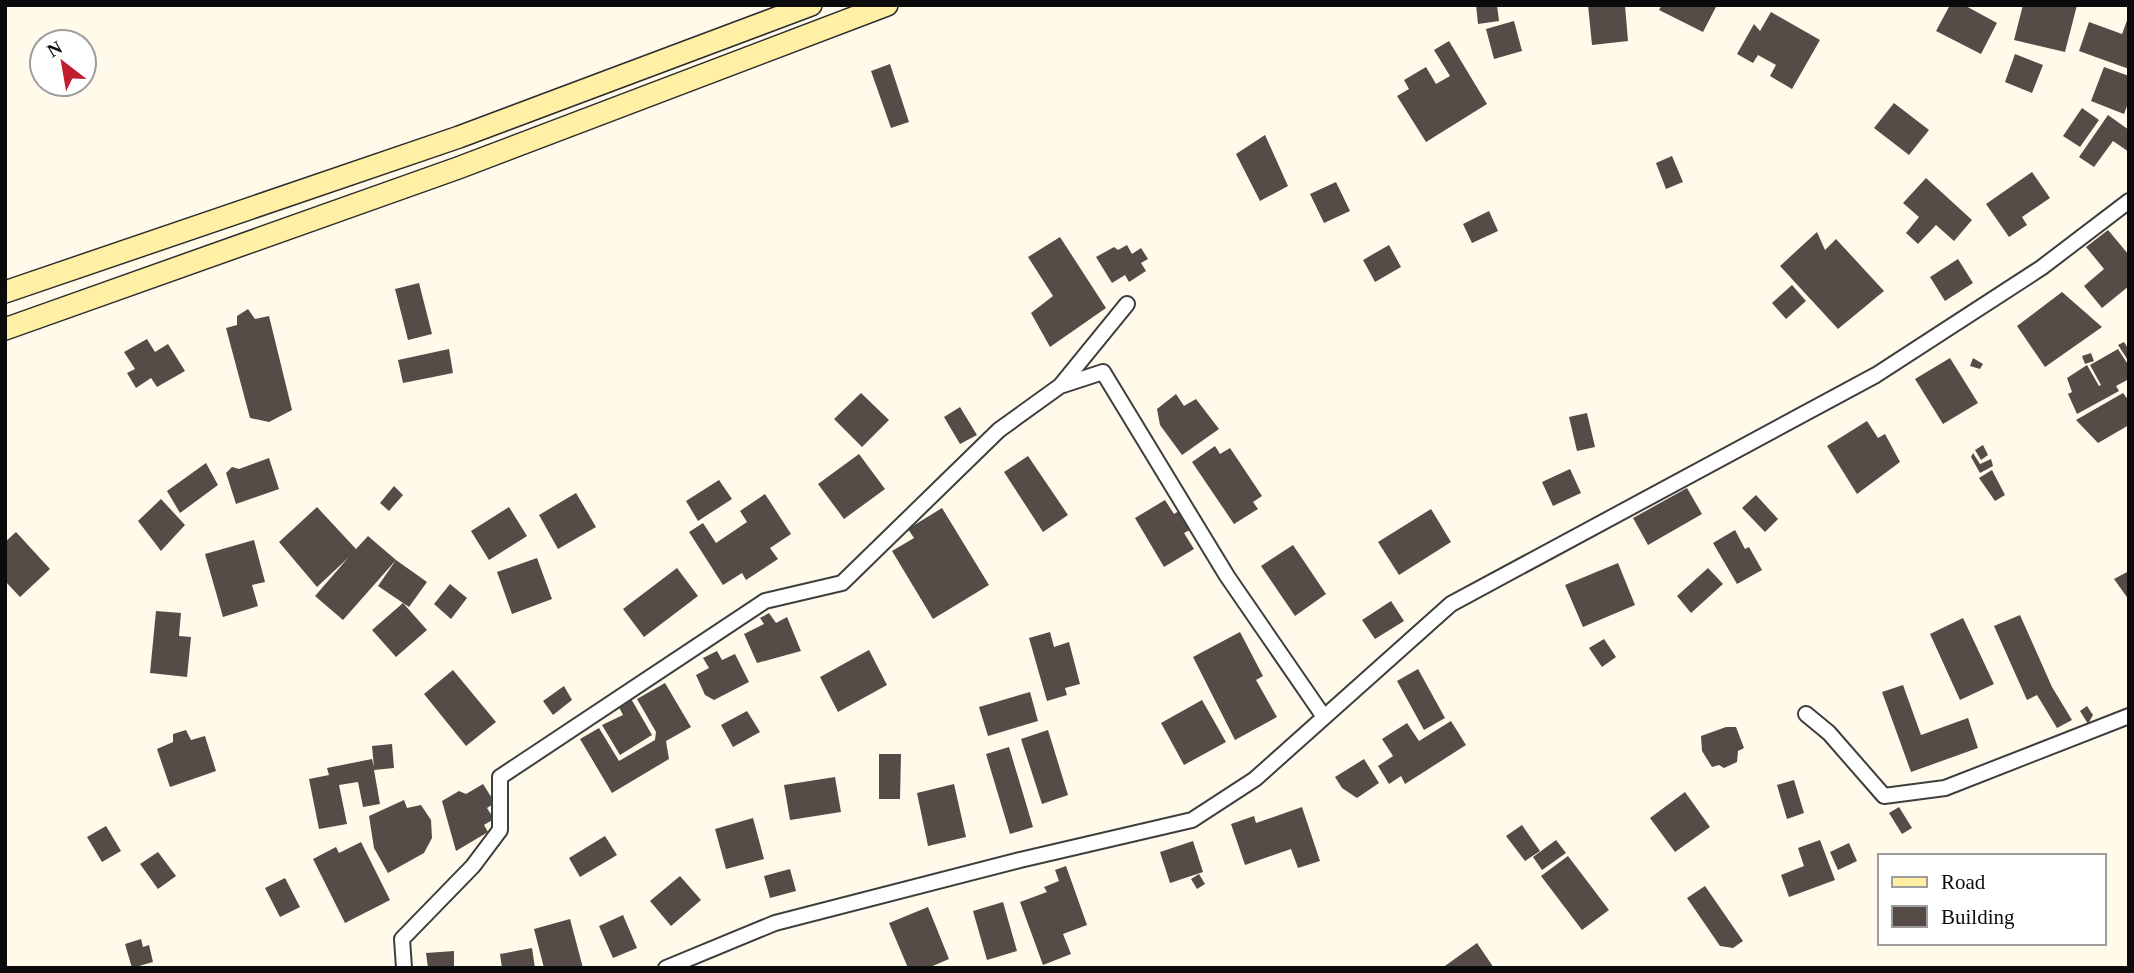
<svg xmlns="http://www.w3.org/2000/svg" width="2134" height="973" font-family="'Times New Roman',serif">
	<rect width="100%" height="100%" fill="#fffaea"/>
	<path fill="#554c47" d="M 1476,5 L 1497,5 L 1499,21 L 1478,24 Z
		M 1588,5 L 1625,5 L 1628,41 L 1592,45 Z
		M 1662,5 L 1717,5 L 1703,32 L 1659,10 Z
		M 1950,5 L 1964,5 L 1997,23 L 1981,54 L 1936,31 Z
		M 2023,5 L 2077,5 L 2065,52 L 2014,40 Z
		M 1771,12 L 1820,40 L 1792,89 L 1770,76 L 1776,65 L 1758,55 L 1753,63 L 1737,54 L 1754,24 L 1760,31 Z
		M 2129,15 L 2129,69 L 2079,51 L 2089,22 L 2122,34 Z
		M 1514,21 L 1522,51 L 1494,59 L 1486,29 Z
		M 1449,41 L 1487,104 L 1426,142 L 1397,96 L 1409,89 L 1404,80 L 1426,67 L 1436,84 L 1450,76 L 1434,50 Z
		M 2015,54 L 2043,65 L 2032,93 L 2005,82 Z
		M 890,64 L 909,122 L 891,128 L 871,71 Z
		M 2104,67 L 2129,76 L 2129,101 L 2124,114 L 2091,101 Z
		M 1894,103 L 1929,130 L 1909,155 L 1874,128 Z
		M 2082,108 L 2099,120 L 2080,147 L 2063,136 Z
		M 2108,115 L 2129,130 L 2129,152 L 2113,141 L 2094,167 L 2079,157 Z
		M 1265,135 L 1288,186 L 1260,201 L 1236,154 Z
		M 1672,156 L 1683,182 L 1666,189 L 1656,163 Z
		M 2032,172 L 2050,198 L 2022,217 L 2027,225 L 2009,237 L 1986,204 Z
		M 1926,178 L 1972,220 L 1954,241 L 1936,225 L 1918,244 L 1906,233 L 1919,217 L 1903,203 Z
		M 1336,182 L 1350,211 L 1324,223 L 1310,194 Z
		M 1489,211 L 1498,231 L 1472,243 L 1463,224 Z
		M 2108,230 L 2129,255 L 2129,286 L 2102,308 L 2084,286 L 2104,269 L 2086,247 Z
		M 1817,232 L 1825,250 L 1836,239 L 1884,291 L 1838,329 L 1780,266 Z
		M 1060,237 L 1106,308 L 1050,347 L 1031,313 L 1053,296 L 1028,257 Z
		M 1127,245 L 1132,254 L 1141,248 L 1148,259 L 1141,263 L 1146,271 L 1129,282 L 1125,275 L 1112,283 L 1096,257 L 1114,247 L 1118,250 Z
		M 1389,245 L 1401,267 L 1375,282 L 1363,260 Z
		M 1958,259 L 1973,283 L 1945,301 L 1930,277 Z
		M 419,283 L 432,334 L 408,340 L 395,289 Z
		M 1792,285 L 1806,301 L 1786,319 L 1772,303 Z
		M 2062,292 L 2102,327 L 2045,367 L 2017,326 Z
		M 248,309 L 255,319 L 269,316 L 292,410 L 269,422 L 250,418 L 226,328 L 237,325 L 237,316 Z
		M 147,339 L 155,352 L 168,344 L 185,371 L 157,387 L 151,378 L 136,388 L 127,373 L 135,369 L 124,352 Z
		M 2124,342 L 2129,350 L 2129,362 L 2118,345 Z
		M 449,349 L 453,373 L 403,383 L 398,360 Z
		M 2118,349 L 2129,366 L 2129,379 L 2116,386 L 2119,391 L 2077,414 L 2068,394 L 2072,392 L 2067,378 L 2087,365 L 2099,386 L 2101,385 L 2090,365 Z
		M 2091,353 L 2094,361 L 2085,364 L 2082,356 Z
		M 1950,358 L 1978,403 L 1943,424 L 1915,379 Z
		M 1973,358 L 1983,364 L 1980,369 L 1970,366 Z
		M 861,393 L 889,420 L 862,447 L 834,419 Z
		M 2123,393 L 2129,401 L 2129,425 L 2098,443 L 2076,420 Z
		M 1176,394 L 1184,406 L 1196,399 L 1219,429 L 1182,455 L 1160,425 L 1157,409 Z
		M 960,407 L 977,435 L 960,444 L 944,417 Z
		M 1587,413 L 1595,447 L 1577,451 L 1569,417 Z
		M 1867,421 L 1878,438 L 1885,434 L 1900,462 L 1857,494 L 1827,446 Z
		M 1983,445 L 1988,455 L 1981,460 L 1975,450 Z
		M 1215,446 L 1220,454 L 1230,448 L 1262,496 L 1253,502 L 1258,509 L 1234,524 L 1192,462 Z
		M 1973,453 L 1980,464 L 1991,459 L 1993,466 L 1980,473 L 1971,457 Z
		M 859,454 L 885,489 L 844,519 L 818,484 Z
		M 1028,456 L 1068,515 L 1043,532 L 1004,472 Z
		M 269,458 L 279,489 L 236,504 L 226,473 L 232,467 L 239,469 Z
		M 206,463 L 218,485 L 180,513 L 167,491 Z
		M 1570,469 L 1581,493 L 1553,506 L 1542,482 Z
		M 1992,470 L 2005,495 L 1995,501 L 1979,478 Z
		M 719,480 L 732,499 L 698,521 L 686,501 Z
		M 394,486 L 403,495 L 389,511 L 380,503 Z
		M 1687,488 L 1702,514 L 1648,545 L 1633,518 Z
		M 576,493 L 596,527 L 558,549 L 539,515 Z
		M 765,494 L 791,534 L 770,548 L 778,559 L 746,580 L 742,573 L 723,585 L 689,532 L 703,523 L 716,543 L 747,522 L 740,511 Z
		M 1756,495 L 1778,519 L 1765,532 L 1742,508 Z
		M 161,499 L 185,525 L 161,551 L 138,521 Z
		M 1165,500 L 1174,514 L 1179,511 L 1190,530 L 1184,533 L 1194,549 L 1164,567 L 1135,518 Z
		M 317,507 L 356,549 L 368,536 L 396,560 L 343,620 L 315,596 L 348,558 L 317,587 L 279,542 Z
		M 509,507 L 527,536 L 489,560 L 471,531 Z
		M 942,508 L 989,585 L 933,619 L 892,551 L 914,538 L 908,529 Z
		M 1431,509 L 1451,542 L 1399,575 L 1378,542 Z
		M 1735,530 L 1745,549 L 1749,547 L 1762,570 L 1737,584 L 1713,543 Z
		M 16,532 L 50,569 L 20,597 L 5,581 L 5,542 Z
		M 254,540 L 265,582 L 252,585 L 258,606 L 223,617 L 205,554 Z
		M 1293,545 L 1326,594 L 1295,616 L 1261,566 Z
		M 537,558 L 552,599 L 512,614 L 497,572 Z
		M 396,560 L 427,582 L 409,607 L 378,586 Z
		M 1618,563 L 1635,605 L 1583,627 L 1565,585 Z
		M 677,568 L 698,596 L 644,637 L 623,609 Z
		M 1708,568 L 1723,584 L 1691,613 L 1677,596 Z
		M 2129,571 L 2129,600 L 2114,579 Z
		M 450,584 L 467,598 L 451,619 L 434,604 Z
		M 1391,601 L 1404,621 L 1375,639 L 1362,620 Z
		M 403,603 L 427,630 L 396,657 L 372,630 Z
		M 156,611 L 181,613 L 179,636 L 191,637 L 187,677 L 150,673 Z
		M 769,613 L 776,623 L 787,617 L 801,651 L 757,663 L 744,634 L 764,624 L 760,618 Z
		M 2020,615 L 2052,687 L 2072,720 L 2057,728 L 2037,695 L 2027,700 L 1994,626 Z
		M 1963,618 L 1994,684 L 1960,700 L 1930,634 Z
		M 1050,632 L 1054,647 L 1069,642 L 1080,684 L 1065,688 L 1067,695 L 1047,701 L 1029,638 Z
		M 1240,632 L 1263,676 L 1256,680 L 1277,717 L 1235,740 L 1193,657 Z
		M 1604,639 L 1616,657 L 1602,667 L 1589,648 Z
		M 869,650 L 887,685 L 838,712 L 820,677 Z
		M 717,651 L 722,660 L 735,654 L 749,682 L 714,700 L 705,695 L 696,675 L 709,668 L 703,658 Z
		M 1418,669 L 1445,718 L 1424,730 L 1397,681 Z
		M 453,670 L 496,722 L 466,746 L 424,694 Z
		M 665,683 L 691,727 L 666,741 L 669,759 L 612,793 L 580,739 L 599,728 L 619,761 L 655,740 L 656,732 L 637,699 Z
		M 1903,685 L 1921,735 L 1968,718 L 1978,748 L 1911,772 L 1882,692 Z
		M 564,686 L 572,700 L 553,715 L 543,701 Z
		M 1030,692 L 1038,721 L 988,736 L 979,707 Z
		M 630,697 L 652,735 L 620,755 L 602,725 L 623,715 L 617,703 Z
		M 1202,700 L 1226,742 L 1184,765 L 1161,723 Z
		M 2087,706 L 2093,715 L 2088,724 L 2080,711 Z
		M 747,711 L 760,732 L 733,747 L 721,725 Z
		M 1451,721 L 1466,745 L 1405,784 L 1401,776 L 1389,784 L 1378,766 L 1393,756 L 1382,739 L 1407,723 L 1419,741 Z
		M 1726,727 L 1736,727 L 1744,748 L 1738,751 L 1737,762 L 1724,768 L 1719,765 L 1712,767 L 1702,751 L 1701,736 Z
		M 186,730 L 191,740 L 205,736 L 216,771 L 170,787 L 157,749 L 173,742 L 173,734 Z
		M 1048,730 L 1068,795 L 1042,804 L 1021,739 Z
		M 392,744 L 394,768 L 374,770 L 380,804 L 363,807 L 358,782 L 339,785 L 347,824 L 319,829 L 309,779 L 329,775 L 327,768 L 372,759 L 374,767 L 372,746 Z
		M 1009,747 L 1033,827 L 1010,834 L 986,754 Z
		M 879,754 L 901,754 L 900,799 L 879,799 Z
		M 1364,759 L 1379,783 L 1357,798 L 1342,788 L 1335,777 Z
		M 835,777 L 841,812 L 790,820 L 784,785 Z
		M 1794,780 L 1804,813 L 1787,819 L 1777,785 Z
		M 483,784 L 495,803 L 487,808 L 494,819 L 484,825 L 488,832 L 456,851 L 442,801 L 459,791 L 466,794 Z
		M 954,784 L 966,837 L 928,846 L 917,793 Z
		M 1685,792 L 1710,827 L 1675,852 L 1650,818 Z
		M 404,800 L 407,808 L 421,805 L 431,820 L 432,838 L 424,853 L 388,873 L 374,848 L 369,816 Z
		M 1302,807 L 1320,861 L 1298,868 L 1291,849 L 1245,865 L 1231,824 L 1254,816 L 1256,823 Z
		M 1899,807 L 1912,828 L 1902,834 L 1889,813 Z
		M 753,818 L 764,859 L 726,869 L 715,829 Z
		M 1522,825 L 1540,851 L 1525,861 L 1506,836 Z
		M 106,826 L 121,851 L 102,862 L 87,837 Z
		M 605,836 L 617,855 L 580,877 L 569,858 Z
		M 1556,840 L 1566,853 L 1542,870 L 1533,857 Z
		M 1820,840 L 1835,880 L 1789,897 L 1781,875 L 1804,866 L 1798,848 Z
		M 1193,841 L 1203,872 L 1170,883 L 1160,852 Z
		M 361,842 L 390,900 L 345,923 L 313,859 L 336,847 L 339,853 Z
		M 1849,843 L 1857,861 L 1838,870 L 1830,852 Z
		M 158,852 L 176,876 L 158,889 L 140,864 Z
		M 1568,856 L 1609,910 L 1582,930 L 1541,876 Z
		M 1066,866 L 1087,925 L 1063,934 L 1071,954 L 1043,965 L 1020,902 L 1047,892 L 1044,887 L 1059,881 L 1055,870 Z
		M 790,869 L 796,891 L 770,898 L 764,876 Z
		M 1199,874 L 1205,884 L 1197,889 L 1191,879 Z
		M 680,876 L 701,900 L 671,926 L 650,901 Z
		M 285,878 L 300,907 L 280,917 L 265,888 Z
		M 1705,886 L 1743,941 L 1733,948 L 1720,946 L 1687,898 Z
		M 1003,902 L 1017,951 L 987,960 L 973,911 Z
		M 928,907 L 949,959 L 928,968 L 908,968 L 889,923 Z
		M 623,915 L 637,948 L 613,958 L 599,926 Z
		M 570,919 L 583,968 L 544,968 L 534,929 Z
		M 141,939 L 143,947 L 149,945 L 153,962 L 132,968 L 125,944 Z
		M 1477,943 L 1494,968 L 1442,968 Z
		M 532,948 L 535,968 L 502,968 L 500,954 Z
		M 454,951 L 454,968 L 428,968 L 426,953 Z"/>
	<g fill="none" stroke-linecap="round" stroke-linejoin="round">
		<defs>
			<path id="minor" d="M 1061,385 L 1127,304
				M 1806,714 L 1829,733 L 1884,796 L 1945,788 L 2129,716
				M 404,968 L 402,939 L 473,866 L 500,830 L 500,777 L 765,601 L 842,583 L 999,430 L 1060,386 L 1103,372 L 1227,576 L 1324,717
				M 666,968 L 775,923 L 1020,860 L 1192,820 L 1255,779 L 1451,604 L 1876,375 L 2041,268 L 2129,201"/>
			<path id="secondary" d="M 5,292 L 459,137 L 811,5
				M 5,329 L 458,168 L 887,5"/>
		</defs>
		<use href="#minor" stroke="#3e3e3e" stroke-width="18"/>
		<use href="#secondary" stroke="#2d2d2d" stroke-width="24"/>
		<use href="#minor" stroke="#fff" stroke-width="14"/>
		<use href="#secondary" stroke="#fff0a5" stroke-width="21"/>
	</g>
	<rect width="2134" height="973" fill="none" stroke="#0b0b0b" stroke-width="14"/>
	<rect x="1878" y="854" width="228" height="91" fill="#ffffff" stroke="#9d9d9d" stroke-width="2"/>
	<rect x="1892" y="877" width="35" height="10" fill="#fff0a5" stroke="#9d9d9d" stroke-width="2"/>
	<text x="1941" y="889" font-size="21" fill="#0b0b0b">Road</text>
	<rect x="1892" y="906" width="35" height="21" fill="#554c47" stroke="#9d9d9d" stroke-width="2"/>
	<text x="1941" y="924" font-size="21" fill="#0b0b0b">Building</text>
	<g transform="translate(63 63) rotate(329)"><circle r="33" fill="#ffffff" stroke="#9d9d9d" stroke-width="2"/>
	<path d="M0-5L12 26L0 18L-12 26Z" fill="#c11e2f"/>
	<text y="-10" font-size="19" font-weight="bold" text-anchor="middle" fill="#0b0b0b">N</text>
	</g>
</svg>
